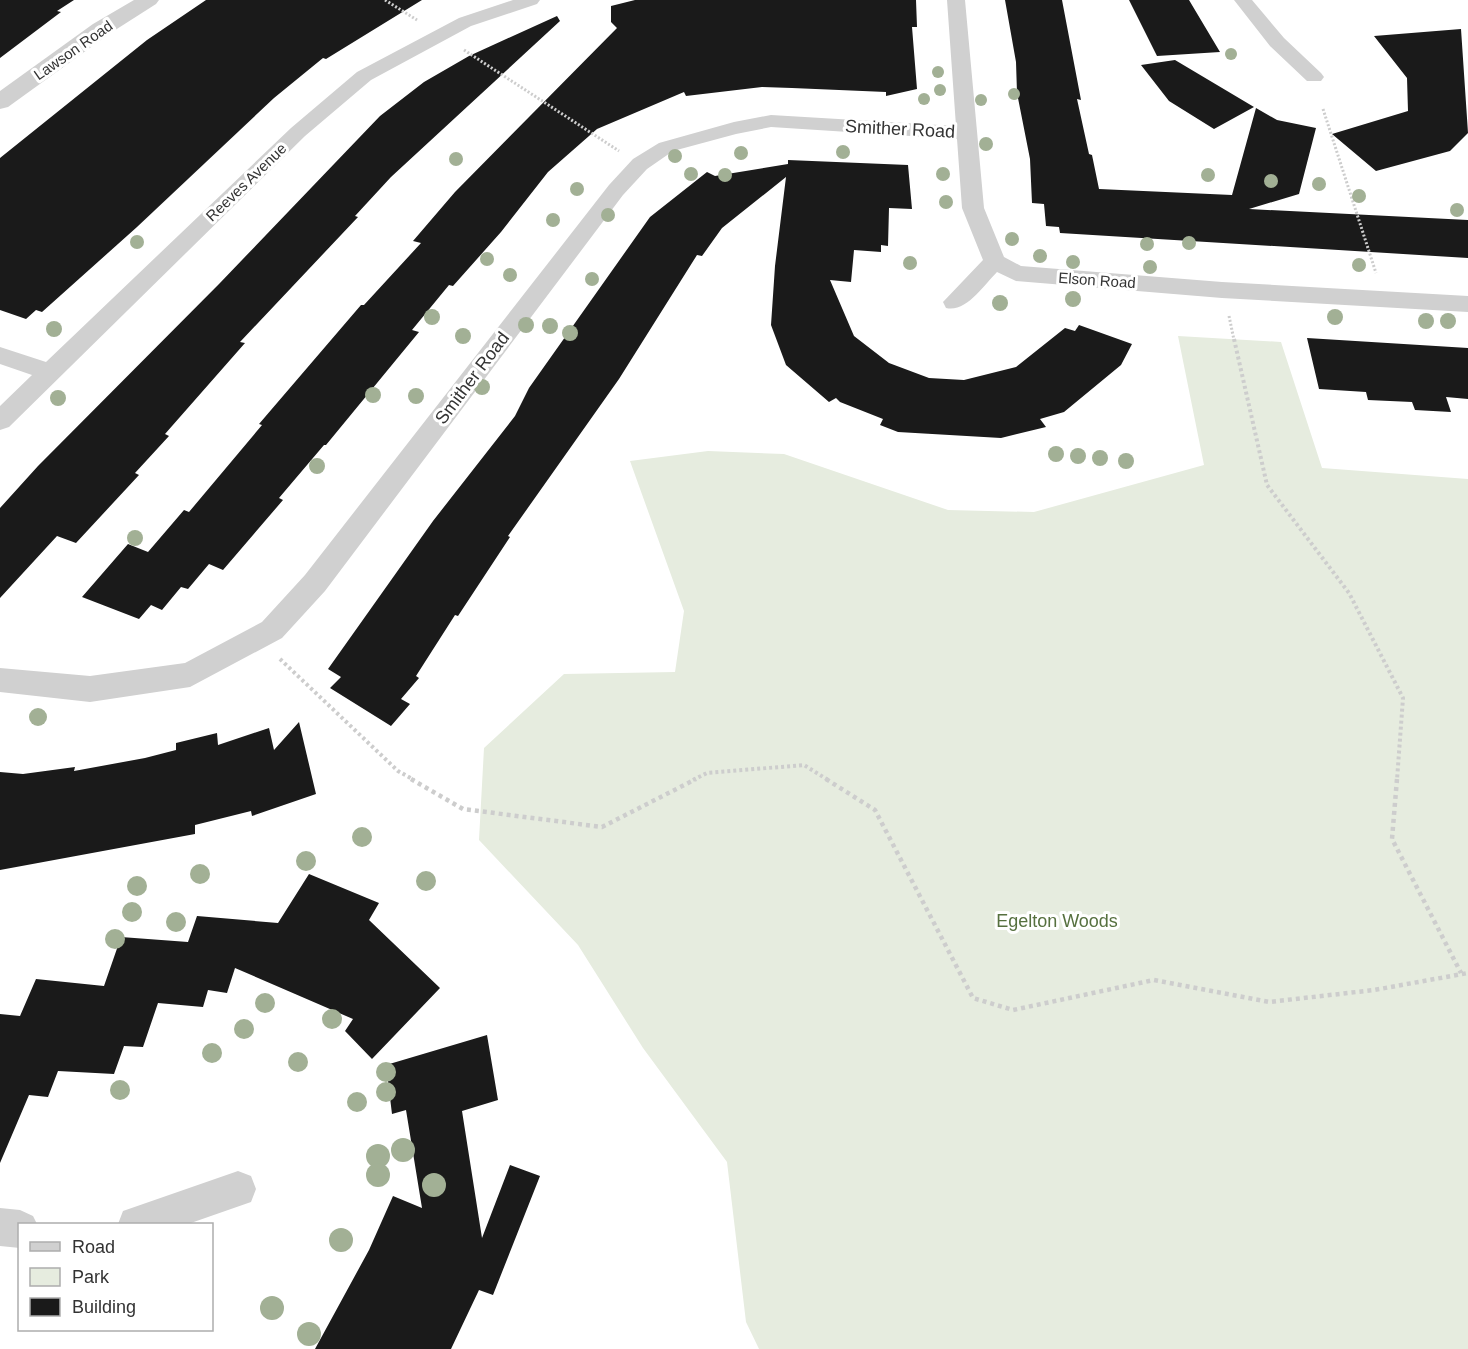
<svg xmlns="http://www.w3.org/2000/svg" width="1468" height="1349" font-family="Helvetica,sans-serif">
	<rect width="100%" height="100%" fill="#fff"/>
	<path fill="#e6ecdf" d="M 1178,336 L 1281,342 L 1322,468 L 1468,479 L 1468,1349 L 759,1349 L 746,1322 L 727,1162 L 643,1048 L 578,945 L 479,840 L 484,748 L 564,674 L 675,672 L 684,611 L 630,461 L 708,451 L 784,454 L 948,510 L 1034,512 L 1204,465 Z"/>
	<path fill="#1a1a1a" d="M 0,0 L 74,0 L 57,11 L 61,12 L 0,58 Z
		M 206,0 L 422,0 L 326,59 L 323,58 L 274,98 L 137,227 L 42,312 L 36,310 L 26,319 L 0,310 L 0,158 L 147,40 Z
		M 635,0 L 916,0 L 917,27 L 912,27 L 917,89 L 886,96 L 886,92 L 792,88 L 762,87 L 686,96 L 684,92 L 597,129 L 548,172 L 501,232 L 453,286 L 449,285 L 412,330 L 419,332 L 326,445 L 324,445 L 279,498 L 283,500 L 223,570 L 209,564 L 188,589 L 181,587 L 162,610 L 151,605 L 139,619 L 82,597 L 128,544 L 148,552 L 184,510 L 189,512 L 262,425 L 259,424 L 361,305 L 364,305 L 421,243 L 413,241 L 455,192 L 617,28 L 611,22 L 611,6 Z
		M 1005,0 L 1062,0 L 1081,100 L 1077,99 L 1089,154 L 1092,155 L 1099,189 L 1232,195 L 1256,108 L 1277,120 L 1316,128 L 1299,194 L 1249,209 L 1468,220 L 1468,258 L 1060,233 L 1059,227 L 1046,226 L 1044,204 L 1032,203 L 1030,159 L 1017,93 L 1016,62 Z
		M 1129,0 L 1189,0 L 1220,52 L 1157,56 Z
		M 557,16 L 560,21 L 391,177 L 355,216 L 358,217 L 240,342 L 245,343 L 165,434 L 169,436 L 135,473 L 139,475 L 76,543 L 57,536 L 0,598 L 0,508 L 38,466 L 219,284 L 380,116 L 424,82 L 469,56 Z
		M 1461,29 L 1468,133 L 1450,151 L 1376,171 L 1332,134 L 1408,111 L 1407,78 L 1374,36 Z
		M 1175,60 L 1254,107 L 1214,129 L 1169,101 L 1141,65 Z
		M 788,160 L 908,165 L 912,209 L 889,208 L 888,246 L 881,245 L 881,252 L 854,250 L 851,282 L 830,280 L 854,336 L 889,363 L 929,378 L 964,380 L 1016,367 L 1065,328 L 1075,331 L 1079,325 L 1132,344 L 1121,365 L 1064,412 L 1040,419 L 1046,427 L 1001,438 L 898,432 L 880,425 L 883,419 L 840,402 L 836,398 L 829,402 L 786,365 L 771,325 L 775,266 L 786,177 L 722,228 L 702,256 L 697,255 L 619,379 L 508,536 L 510,537 L 458,616 L 455,615 L 416,676 L 419,678 L 401,699 L 410,704 L 391,726 L 330,688 L 341,677 L 328,669 L 433,521 L 515,416 L 529,388 L 650,217 L 707,172 L 715,176 L 788,164 Z
		M 1307,338 L 1468,348 L 1468,399 L 1446,397 L 1451,412 L 1415,410 L 1412,402 L 1368,400 L 1366,392 L 1319,389 Z
		M 299,722 L 316,794 L 252,816 L 251,811 L 195,825 L 195,834 L 0,870 L 0,772 L 23,774 L 75,767 L 74,771 L 145,758 L 176,750 L 176,743 L 217,733 L 218,745 L 269,728 L 274,750 Z
		M 309,874 L 379,903 L 369,920 L 440,988 L 372,1059 L 345,1031 L 353,1019 L 235,968 L 227,993 L 208,990 L 203,1007 L 158,1003 L 143,1047 L 124,1046 L 114,1074 L 58,1071 L 48,1097 L 29,1095 L 0,1163 L 0,1014 L 20,1016 L 36,979 L 104,986 L 121,937 L 188,942 L 197,916 L 278,923 Z
		M 487,1035 L 498,1100 L 462,1111 L 482,1238 L 510,1165 L 540,1176 L 493,1295 L 479,1290 L 451,1349 L 315,1349 L 369,1250 L 393,1196 L 422,1208 L 406,1110 L 392,1114 L 386,1065 Z"/>
	<g fill="none" stroke-linecap="round" stroke-linejoin="round">
		<path stroke="#cdcdcd" stroke-width="3" stroke-dasharray="2 2" stroke-linecap="butt" d="M 385,0 L 417,20
			M 464,50 L 619,151
			M 1323,109 L 1376,273
			M 1229,316 L 1234,340"/>
		<path stroke="#cdcdcd" stroke-width="4" stroke-dasharray="3 3" stroke-linecap="butt" d="M 1234,339 L 1267,485 L 1349,593 L 1403,698 L 1397,780
			M 280,659 L 398,771 L 414,780
			M 693,780 L 707,773 L 804,765 L 828,780"/>
		<path stroke="#cdcdcd" stroke-width="4.5" stroke-dasharray="4 4" stroke-linecap="butt" d="M 411,779 L 463,809 L 602,827 L 696,779
			M 826,779 L 875,810 L 973,998 L 1013,1010 L 1154,980 L 1269,1002 L 1374,990 L 1468,973
			M 1397,779 L 1392,839 L 1461,973"/>
		<path fill="#d0d0d0" fill-rule="evenodd" d="M 513,0 L 540,0 L 537,4 L 471,26 L 371,80 L 305,136 L 9,427 L 0,430 L 0,406 L 32,375 L 0,364 L 0,347 L 46,362 L 291,128 L 357,72 L 459,18 Z
			M 947,0 L 965,0 L 984,208 L 1004,257 L 1021,266 L 1222,282 L 1468,296 L 1468,312 L 1222,298 L 1016,281 L 997,272 C 984,285 966,313 946,308 L 943,302 L 983,260 L 962,208 L 957,139 L 771,127 L 736,134 L 673,151 L 647,169 L 623,195 L 325,591 L 282,638 L 190,687 L 90,702 L 0,692 L 0,668 L 90,676 L 185,663 L 262,622 L 305,575 L 609,185 L 633,159 L 659,143 L 734,122 L 771,115 L 956,126 Z
			M 1234,0 L 1252,0 L 1284,38 L 1321,73 L 1324,77 L 1321,81 L 1307,81 L 1270,46 Z
			M 238,1171 L 251,1176 L 256,1189 L 251,1202 L 188,1224 L 118,1224 L 123,1211 Z
			M 0,1208 L 20,1210 L 33,1216 L 37,1224 L 20,1224 L 20,1248 L 0,1246 Z"/>
		<path fill="#d0d0d0" fill-rule="evenodd" d="M 134,0 L 159,0 L 156,4 L 109,34 L 8,107 L 0,109 L 0,91 L 93,24 Z"/>
	</g>
	<g fill="#a2b095">
		<circle cx="1231" cy="54" r="6"/>
		<circle cx="938" cy="72" r="6"/>
		<circle cx="940" cy="90" r="6"/>
		<circle cx="1014" cy="94" r="6"/>
		<circle cx="924" cy="99" r="6"/>
		<circle cx="981" cy="100" r="6"/>
		<circle cx="986" cy="144" r="7"/>
		<circle cx="843" cy="152" r="7"/>
		<circle cx="741" cy="153" r="7"/>
		<circle cx="675" cy="156" r="7"/>
		<circle cx="456" cy="159" r="7"/>
		<circle cx="691" cy="174" r="7"/>
		<circle cx="943" cy="174" r="7"/>
		<circle cx="725" cy="175" r="7"/>
		<circle cx="1208" cy="175" r="7"/>
		<circle cx="1271" cy="181" r="7"/>
		<circle cx="1319" cy="184" r="7"/>
		<circle cx="577" cy="189" r="7"/>
		<circle cx="1359" cy="196" r="7"/>
		<circle cx="946" cy="202" r="7"/>
		<circle cx="1457" cy="210" r="7"/>
		<circle cx="608" cy="215" r="7"/>
		<circle cx="553" cy="220" r="7"/>
		<circle cx="1012" cy="239" r="7"/>
		<circle cx="137" cy="242" r="7"/>
		<circle cx="1189" cy="243" r="7"/>
		<circle cx="1147" cy="244" r="7"/>
		<circle cx="1040" cy="256" r="7"/>
		<circle cx="487" cy="259" r="7"/>
		<circle cx="1073" cy="262" r="7"/>
		<circle cx="910" cy="263" r="7"/>
		<circle cx="1359" cy="265" r="7"/>
		<circle cx="1150" cy="267" r="7"/>
		<circle cx="510" cy="275" r="7"/>
		<circle cx="592" cy="279" r="7"/>
		<circle cx="1073" cy="299" r="8"/>
		<circle cx="1000" cy="303" r="8"/>
		<circle cx="432" cy="317" r="8"/>
		<circle cx="1335" cy="317" r="8"/>
		<circle cx="1426" cy="321" r="8"/>
		<circle cx="1448" cy="321" r="8"/>
		<circle cx="526" cy="325" r="8"/>
		<circle cx="550" cy="326" r="8"/>
		<circle cx="54" cy="329" r="8"/>
		<circle cx="570" cy="333" r="8"/>
		<circle cx="463" cy="336" r="8"/>
		<circle cx="482" cy="387" r="8"/>
		<circle cx="373" cy="395" r="8"/>
		<circle cx="416" cy="396" r="8"/>
		<circle cx="58" cy="398" r="8"/>
		<circle cx="1056" cy="454" r="8"/>
		<circle cx="1078" cy="456" r="8"/>
		<circle cx="1100" cy="458" r="8"/>
		<circle cx="1126" cy="461" r="8"/>
		<circle cx="317" cy="466" r="8"/>
		<circle cx="135" cy="538" r="8"/>
		<circle cx="38" cy="717" r="9"/>
		<circle cx="362" cy="837" r="10"/>
		<circle cx="306" cy="861" r="10"/>
		<circle cx="200" cy="874" r="10"/>
		<circle cx="426" cy="881" r="10"/>
		<circle cx="137" cy="886" r="10"/>
		<circle cx="132" cy="912" r="10"/>
		<circle cx="176" cy="922" r="10"/>
		<circle cx="115" cy="939" r="10"/>
		<circle cx="265" cy="1003" r="10"/>
		<circle cx="332" cy="1019" r="10"/>
		<circle cx="244" cy="1029" r="10"/>
		<circle cx="212" cy="1053" r="10"/>
		<circle cx="298" cy="1062" r="10"/>
		<circle cx="386" cy="1072" r="10"/>
		<circle cx="120" cy="1090" r="10"/>
		<circle cx="386" cy="1092" r="10"/>
		<circle cx="357" cy="1102" r="10"/>
		<circle cx="403" cy="1150" r="12"/>
		<circle cx="378" cy="1156" r="12"/>
		<circle cx="378" cy="1175" r="12"/>
		<circle cx="434" cy="1185" r="12"/>
		<circle cx="341" cy="1240" r="12"/>
		<circle cx="272" cy="1308" r="12"/>
		<circle cx="309" cy="1334" r="12"/>
	</g>
	<g text-anchor="middle" dominant-baseline="central" stroke-width="6" stroke-linejoin="round" paint-order="stroke">
		<g font-size="15" fill="#333" stroke="#fff">
			<text transform="translate(73 50) rotate(-35)">Lawson Road</text>
			<text transform="translate(246 182) rotate(-44)">Reeves Avenue</text>
			<text transform="translate(1097 280) rotate(4)">Elson Road</text>
		</g>
		<g font-size="18" fill="#333" stroke="#fff">
			<text transform="translate(900 129) rotate(3)">Smither Road</text>
			<text transform="translate(472 378) rotate(-53)">Smither Road</text>
		</g>
		<g font-size="18" fill="#56703f" stroke="#fff">
			<text x="1057" y="921">Egelton Woods</text>
		</g>
	</g>
	<rect x="18" y="1223" width="195" height="108" fill="#ffffff" stroke="#adadad" stroke-width="1.5"/>
	<rect x="30" y="1242" width="30" height="9" fill="#d0d0d0" stroke="#adadad" stroke-width="1.5"/>
	<text x="72" y="1253" font-size="18" fill="#333333">Road</text>
	<rect x="30" y="1268" width="30" height="18" fill="#e6ecdf" stroke="#adadad" stroke-width="1.5"/>
	<text x="72" y="1283" font-size="18" fill="#333333">Park</text>
	<rect x="30" y="1298" width="30" height="18" fill="#1a1a1a" stroke="#adadad" stroke-width="1.5"/>
	<text x="72" y="1313" font-size="18" fill="#333333">Building</text>
</svg>
